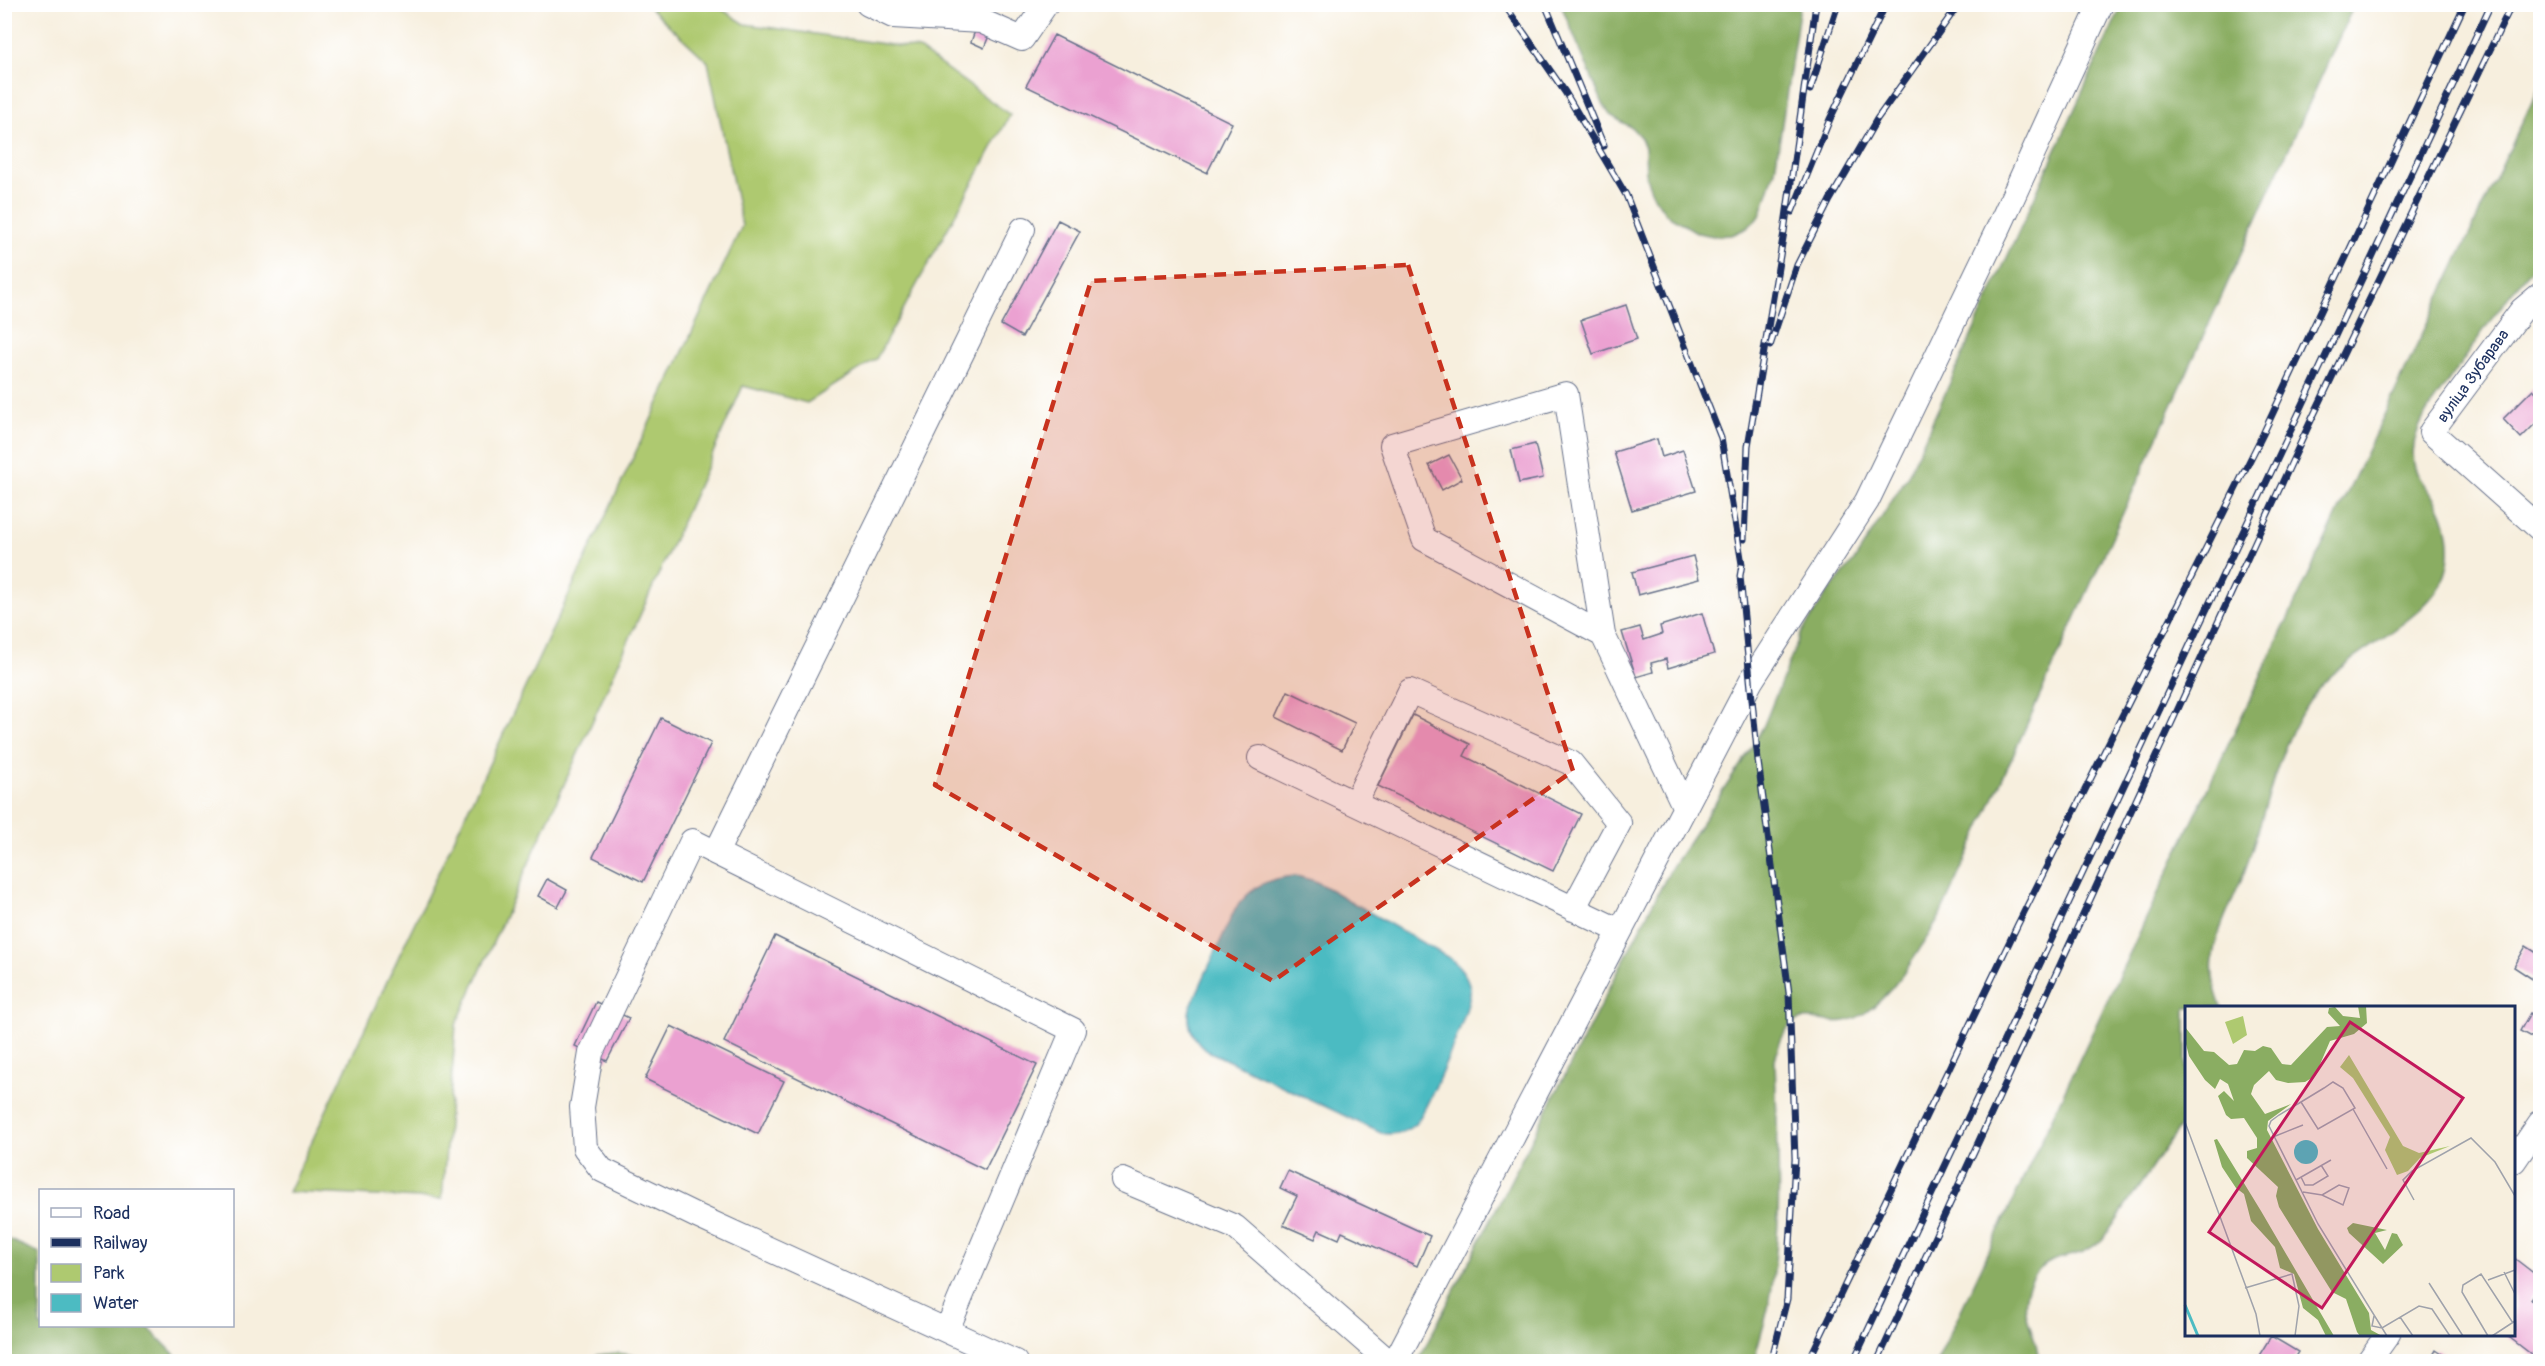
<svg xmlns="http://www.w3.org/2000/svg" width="2545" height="1366" font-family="Pangolin,sans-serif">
	<rect width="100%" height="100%" fill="#fff"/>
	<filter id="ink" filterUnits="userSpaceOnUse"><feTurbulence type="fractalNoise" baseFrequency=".0167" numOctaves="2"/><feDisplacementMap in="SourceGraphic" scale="12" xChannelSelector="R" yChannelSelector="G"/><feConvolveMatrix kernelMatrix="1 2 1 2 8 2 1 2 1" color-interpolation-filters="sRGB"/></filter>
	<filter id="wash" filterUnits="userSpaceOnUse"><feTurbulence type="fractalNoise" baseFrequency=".008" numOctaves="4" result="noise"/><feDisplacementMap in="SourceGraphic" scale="24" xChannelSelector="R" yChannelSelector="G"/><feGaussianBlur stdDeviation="1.35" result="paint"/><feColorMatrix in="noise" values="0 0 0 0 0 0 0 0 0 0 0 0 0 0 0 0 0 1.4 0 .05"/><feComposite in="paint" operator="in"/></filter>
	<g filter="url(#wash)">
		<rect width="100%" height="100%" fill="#f7efde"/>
		<path fill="#aec970" stroke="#647c67" stroke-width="1.5" d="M 647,5 L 715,5 L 745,24 L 919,49 L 1010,115 L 876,359 L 807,403 L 743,386 L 456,1025 L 442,1199 L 288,1192 L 742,226 L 708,62 Z"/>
		<path fill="#8aad62" stroke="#526e60" stroke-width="1.5" d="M 1561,5 L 1800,5 L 1775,170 L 1760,216 L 1747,228 L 1732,235 L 1713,236 L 1698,233 L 1666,214 L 1653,195 L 1646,177 L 1645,148 L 1641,138 L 1632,128 L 1610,115 L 1603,104 Z
			M 2122,5 L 2354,5 L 1938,920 C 1918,951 1897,991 1865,1013 C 1823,1041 1792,985 1775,1060 C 1777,1139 1784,1221 1770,1299 C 1766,1320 1759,1341 1754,1361 L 1418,1361 L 1670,870 L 1747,755 L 1764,725 L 1800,635 L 1824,598 L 1856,558 L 1907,477 Z
			M 2540,85 L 2540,260 C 2507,295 2480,335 2453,375 C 2440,393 2424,412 2417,433 C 2413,443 2412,458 2415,468 C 2419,480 2428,489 2435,499 C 2448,519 2453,549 2446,572 C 2432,619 2352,650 2320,687 C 2277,738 2268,809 2245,870 C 2235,897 2220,922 2214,950 C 2210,971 2214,988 2221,1007 L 2186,1008 L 2186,1117 L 2103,1240 C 2097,1244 2090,1249 2083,1252 C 2073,1256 2061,1257 2052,1261 C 2032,1270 2023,1292 2026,1312 C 2029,1329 2039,1343 2038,1361 L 1937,1361 Z
			M 5,1238 L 40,1253 L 40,1326 L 147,1326 L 181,1361 L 5,1361 Z
			M 616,1353 L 650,1357 L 662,1361 L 588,1361 L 598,1355 Z"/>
		<path fill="#4cbbc2" stroke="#347590" stroke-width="1.5" d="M 1296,876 L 1315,881 L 1451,959 C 1461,967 1468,976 1470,989 C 1473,1004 1427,1112 1415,1124 C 1405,1133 1395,1136 1381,1133 L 1206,1050 C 1193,1039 1186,1026 1190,1008 L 1235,909 C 1252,886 1268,878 1296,876 Z"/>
		<g id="blocks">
			<path fill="#eba1d1" d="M 976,28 L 990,33 L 984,48 L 971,42 Z
				M 1054,35 L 1232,123 L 1207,173 L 1026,86 Z
				M 1058,220 L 1080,231 L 1022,337 L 1001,325 Z
				M 1626,305 L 1637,339 L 1593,354 L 1581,320 Z
				M 2533,389 L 2540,396 L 2540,419 L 2521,438 L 2503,419 Z
				M 1657,439 L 1662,457 L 1683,450 L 1696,491 L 1632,510 L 1614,452 Z
				M 1535,444 L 1543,478 L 1519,483 L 1511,450 Z
				M 1449,455 L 1462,479 L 1442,490 L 1429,465 Z
				M 1693,556 L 1699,579 L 1638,595 L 1632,572 Z
				M 1702,613 L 1714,654 L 1668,668 L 1666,659 L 1651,663 L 1653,672 L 1636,677 L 1622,632 L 1640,627 L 1644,640 L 1662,634 L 1660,626 Z
				M 1288,691 L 1355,723 L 1342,750 L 1276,717 Z
				M 1413,715 L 1470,744 L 1464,756 L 1581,814 L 1553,871 L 1378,786 Z
				M 661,718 L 711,743 L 643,882 L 593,857 Z
				M 547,879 L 567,890 L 558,907 L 538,896 Z
				M 775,936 L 1037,1065 L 985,1170 L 724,1042 Z
				M 2526,946 L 2540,955 L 2540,984 L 2514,967 Z
				M 596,1002 L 629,1018 L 607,1061 L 575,1046 Z
				M 2530,1013 L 2540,1019 L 2540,1042 L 2520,1031 Z
				M 671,1026 L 784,1081 L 758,1134 L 645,1079 Z
				M 1288,1171 L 1430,1236 L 1417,1266 L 1342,1232 L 1339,1239 L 1319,1230 L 1315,1239 L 1283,1225 L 1297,1196 L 1280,1188 Z
				M 2514,1258 L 2540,1278 L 2540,1284 L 2530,1299 L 2540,1307 L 2540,1361 L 2505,1334 L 2514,1334 Z
				M 2271,1336 L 2298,1352 L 2292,1362 L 2255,1362 Z
				M 2436,1350 L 2454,1362 L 2429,1362 Z"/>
		</g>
	</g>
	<g filter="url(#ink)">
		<use href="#blocks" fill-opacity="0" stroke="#68728b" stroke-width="1.5"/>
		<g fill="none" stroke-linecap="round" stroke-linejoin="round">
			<defs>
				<path id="minor" d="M 868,4 L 893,16 L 981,21 L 1022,39 L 1046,4
					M 2540,295 L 2522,310 L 2431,432 L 2540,529
					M 1603,635 L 1424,539 L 1392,445 L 1566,394 L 1603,635 L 1685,808
					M 1260,758 L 1620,931
					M 1355,803 L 1410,691 L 1571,763 L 1619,823 L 1573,909
					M 716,853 L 1023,229
					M 2514,1161 L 2540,1123
					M 1123,1180 L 1235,1227 L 1389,1362
					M 947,1330 L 1073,1030 L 692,841 L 591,1053 L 582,1107 L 585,1148 L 602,1170 L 699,1217 L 1015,1362
					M 1395,1362 L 1751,681 L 1867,501 L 2000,225 L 2101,4
					M 2368,1362 L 2388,1334"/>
			</defs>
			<use href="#minor" stroke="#68728b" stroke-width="26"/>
			<use href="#minor" stroke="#fff" stroke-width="24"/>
			<defs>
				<path id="rail" d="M 1504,4 L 1565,92 L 1626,195 L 1721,438 L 1742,564 L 1740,576 L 1758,761 L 1789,993 L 1795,1159 L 1787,1299 L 1771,1362
					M 1545,4 L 1604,146
					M 1810,90 L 1838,4
					M 1792,212 L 1830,119 L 1886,4
					M 1770,346 L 1797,265 L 1830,200 L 1877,119 L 1959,4
					M 1744,539 L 1748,446 L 1784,232 L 1816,4
					M 1808,1362 L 2018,924 L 2263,434 L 2465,4
					M 1853,1362 L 2491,4
					M 1877,1362 L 2307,429 L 2512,4"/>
			</defs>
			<use href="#rail" stroke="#1b2f5e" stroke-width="7"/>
			<use href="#rail" stroke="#fff" stroke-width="4.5" stroke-dasharray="14" stroke-linecap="butt"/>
		</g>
	</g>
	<path fill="#c8321e" fill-opacity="0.2" stroke="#c8321e" stroke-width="4.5" stroke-dasharray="12 8" stroke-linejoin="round" d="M 1408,265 L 1573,771 L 1273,981 L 935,785 L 1091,281 Z"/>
	<g text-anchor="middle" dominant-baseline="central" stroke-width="5" stroke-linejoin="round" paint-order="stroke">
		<g font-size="16" fill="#1b2f5e" stroke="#fff">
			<text transform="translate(2473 376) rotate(-54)">вуліца Зубарава</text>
		</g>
	</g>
	<g transform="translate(2185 1006)">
		<rect width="330" height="330" fill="#f7efde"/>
		<path d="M 58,10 L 62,29 L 48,38 L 40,16 ZM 164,49 L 218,140 L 234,147 L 265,140 L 235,152 L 223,165 L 212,169 L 200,144 L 205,131 L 168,72 L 155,61 Z" fill="#aec970"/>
		<path d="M 173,0 L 181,0 L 182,17 L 169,28 L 145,35 L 130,70 L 120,76 L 103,77 L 91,74 L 84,65 L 69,79 L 66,88 L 80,108 L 106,98 L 83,115 L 82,124 L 133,223 L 184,307 L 186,324 L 197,330 L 175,330 L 172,326 L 161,293 L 147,286 L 94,201 L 91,190 L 93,181 L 62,152 L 62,145 L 72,142 L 72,132 L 59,112 L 46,113 L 41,109 L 33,90 L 39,85 L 49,95 L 43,78 L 35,73 L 30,83 L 20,74 L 4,50 L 0,34 L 0,21 L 19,45 L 29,46 L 44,59 L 52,58 L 59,44 L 70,45 L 78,40 L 86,42 L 97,58 L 106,59 L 142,21 L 155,20 L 143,7 L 144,2 L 150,1 L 158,10 L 175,12 ZM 32,133 L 76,205 L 149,330 L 141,330 L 133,314 L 118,302 L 109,268 L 95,262 L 90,241 L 66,215 L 59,188 L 51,182 L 37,161 L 29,134 ZM 168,217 L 202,224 L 190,227 L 200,244 L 207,227 L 212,228 L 218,239 L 198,258 L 164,227 L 162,222 Z" fill="#8aad62"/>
		<path d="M109 146a12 12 0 1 1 24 0a12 12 0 1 1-24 0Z" fill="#4cbbc2"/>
		<path fill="none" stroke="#4cbbc2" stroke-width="3" d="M 0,299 L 13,330"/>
		<path fill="none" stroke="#9fa2ab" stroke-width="1.5" d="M 116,96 L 133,123 L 170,102 L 158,82 L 148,76 L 139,82 L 116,96 L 94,109 L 86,115 L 84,120 L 133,218 L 202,330M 168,103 L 202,163M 0,116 L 71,308 L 75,330M 88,131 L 118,119M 116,171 L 120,179 L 128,179 L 143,170 L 136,159M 111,174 L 146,154M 118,186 L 137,189 L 158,199 L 164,182 L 154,179 L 137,189M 229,194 L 218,174 L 227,165 L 286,132 L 310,156 L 330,190M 319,266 L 330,288M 303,274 L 330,264M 244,277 L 278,330M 60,282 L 107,268 L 114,300 L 110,330M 189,310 L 187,320 L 197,322 L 234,300 L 247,303 L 265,330M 215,311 L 228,330M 303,330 L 277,286 L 278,279 L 296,268 L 328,317M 307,330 L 330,315"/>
		<path fill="#c2185b" fill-opacity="0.15" stroke="#c2185b" stroke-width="3" d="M 165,16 L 278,92 L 137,302 L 24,226 Z"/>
		<rect width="330" height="330" fill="none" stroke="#1b2f5e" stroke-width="3"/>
	</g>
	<rect width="2545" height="1366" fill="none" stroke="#fff" stroke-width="24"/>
	<rect x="39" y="1189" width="195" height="138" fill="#ffffff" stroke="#a4acbf" stroke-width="1.5"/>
	<rect x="51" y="1208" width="30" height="9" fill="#ffffff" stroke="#a4acbf" stroke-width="1.5"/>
	<text x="93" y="1219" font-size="18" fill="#1b2f5e">Road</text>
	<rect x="51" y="1238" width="30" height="9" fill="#1b2f5e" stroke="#a4acbf" stroke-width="1.5"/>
	<text x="93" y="1249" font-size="18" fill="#1b2f5e">Railway</text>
	<rect x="51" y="1264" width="30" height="18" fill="#aec970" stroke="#a4acbf" stroke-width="1.5"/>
	<text x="93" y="1279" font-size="18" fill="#1b2f5e">Park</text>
	<rect x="51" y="1294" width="30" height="18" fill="#4cbbc2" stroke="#a4acbf" stroke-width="1.5"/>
	<text x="93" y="1309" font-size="18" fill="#1b2f5e">Water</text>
</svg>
